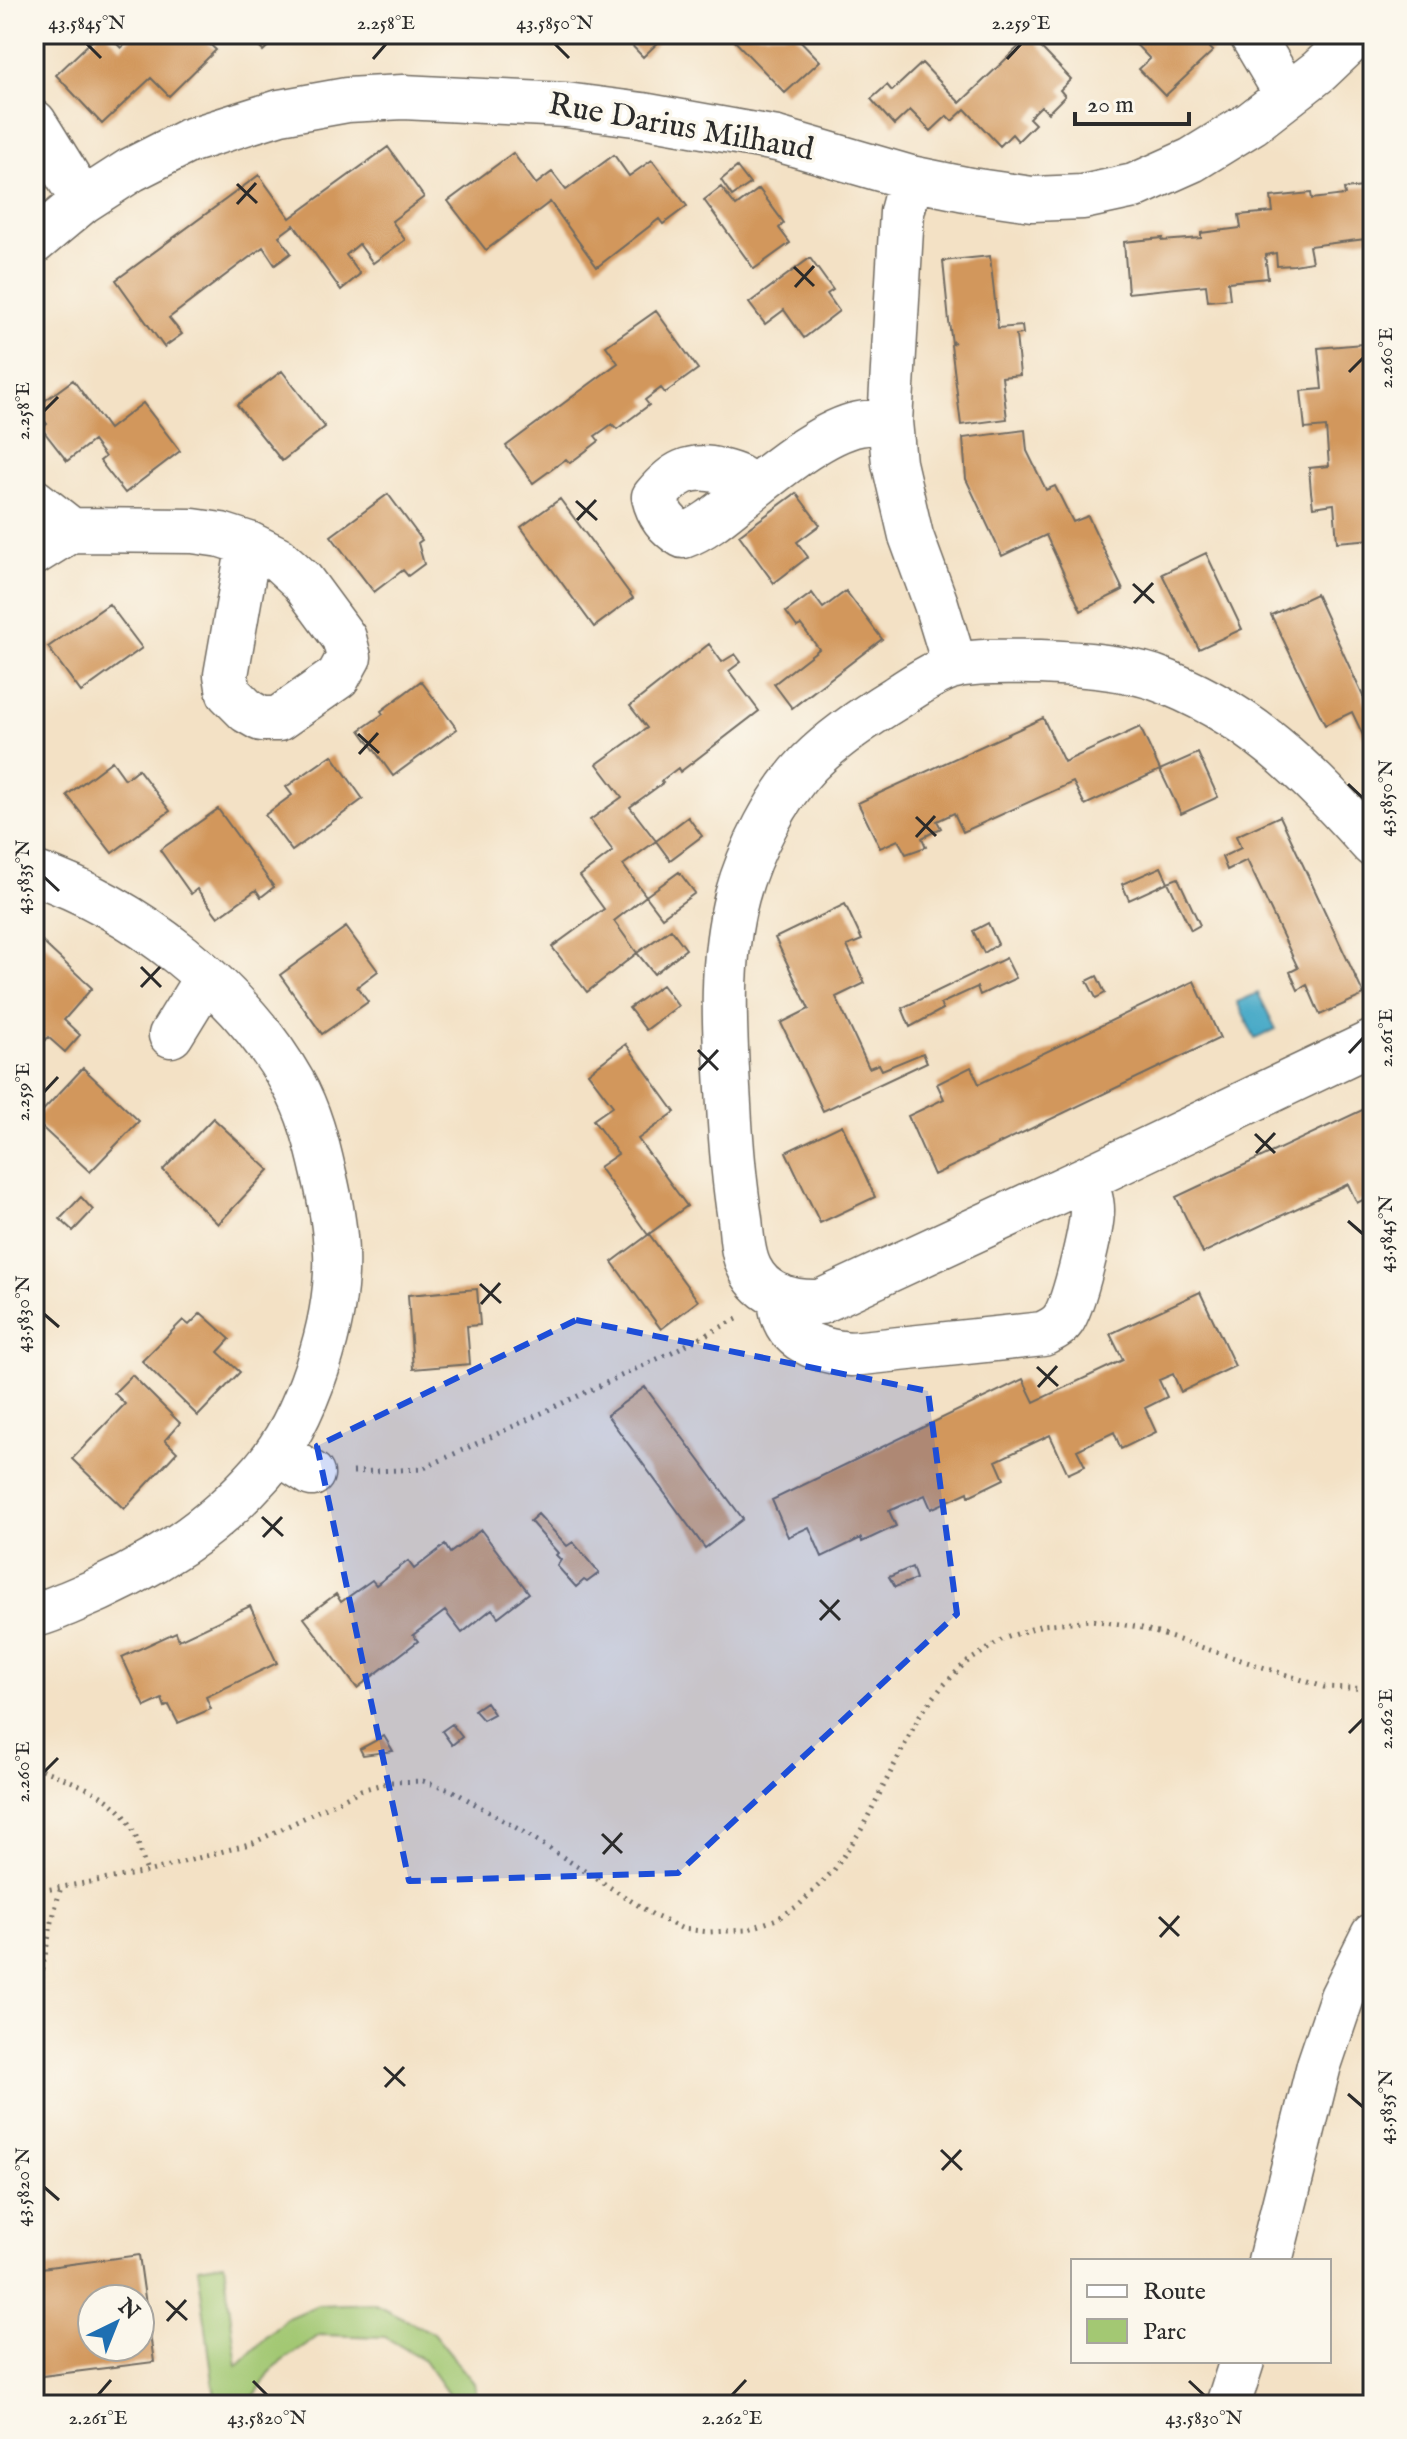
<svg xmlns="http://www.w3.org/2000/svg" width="1407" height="2439" font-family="'IM FELL English',serif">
	<rect width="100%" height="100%" fill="#fbf7ec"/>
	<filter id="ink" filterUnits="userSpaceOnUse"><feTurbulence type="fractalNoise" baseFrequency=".0125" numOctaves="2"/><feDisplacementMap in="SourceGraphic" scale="16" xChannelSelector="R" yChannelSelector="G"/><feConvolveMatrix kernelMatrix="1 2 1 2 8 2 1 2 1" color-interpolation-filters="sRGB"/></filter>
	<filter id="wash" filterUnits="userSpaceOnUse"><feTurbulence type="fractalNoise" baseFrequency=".006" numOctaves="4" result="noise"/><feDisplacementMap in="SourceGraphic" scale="32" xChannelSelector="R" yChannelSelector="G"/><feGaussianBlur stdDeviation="1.8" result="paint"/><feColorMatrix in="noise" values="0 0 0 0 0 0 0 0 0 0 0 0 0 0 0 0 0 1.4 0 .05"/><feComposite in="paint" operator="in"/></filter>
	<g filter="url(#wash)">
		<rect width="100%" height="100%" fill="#f3e1c5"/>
		<path fill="#a3c873" stroke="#677a4f" stroke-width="2" d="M 224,2263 L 237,2366 L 285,2319 L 318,2305 L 373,2303 L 433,2333 L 474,2383 L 477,2405 L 450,2405 L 448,2394 L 424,2360 L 385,2337 L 320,2335 L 275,2366 L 248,2405 L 216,2405 L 198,2267 Z"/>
		<path fill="#48aac8" stroke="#3a6a7a" stroke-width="2" d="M 1258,993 L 1276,1029 L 1255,1039 L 1237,1002 Z"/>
		<g id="blocks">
			<path fill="#d2975c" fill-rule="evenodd" d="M 99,34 L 107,34 L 121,48 L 136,34 L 199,34 L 216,50 L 169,96 L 151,78 L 102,124 L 56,75 Z
				M 246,34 L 281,34 L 263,51 Z
				M 621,34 L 667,34 L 643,57 Z
				M 728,34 L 794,34 L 820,61 L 785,93 Z
				M 1126,34 L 1197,34 L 1213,51 L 1165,96 L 1139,69 L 1150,59 Z
				M 1030,36 L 1071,79 L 1060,90 L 1065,96 L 1048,113 L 1041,106 L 1029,118 L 1035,124 L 1018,141 L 1012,134 L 1000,146 L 965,109 L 952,121 L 947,116 L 931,131 L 910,110 L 894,125 L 871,99 L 887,85 L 892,91 L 922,63 L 960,103 Z
				M 388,147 L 424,197 L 392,221 L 405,240 L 373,263 L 359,244 L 346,255 L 360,274 L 341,290 L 294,225 L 279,236 L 291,253 L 275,265 L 263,247 L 169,318 L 182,334 L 164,347 L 116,280 L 259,175 L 290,218 Z
				M 513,153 L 536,184 L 552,172 L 566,190 L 614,155 L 629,176 L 652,160 L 687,206 L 663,224 L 659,219 L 597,267 L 550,202 L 486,250 L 448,201 Z
				M 737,167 L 750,184 L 732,196 L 721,180 Z
				M 1373,186 L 1373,238 L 1309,246 L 1312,262 L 1294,265 L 1277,266 L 1276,253 L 1265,255 L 1268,278 L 1228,282 L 1230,299 L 1208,301 L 1206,285 L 1128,293 L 1124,242 L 1163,238 L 1162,241 L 1201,238 L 1201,233 L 1241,228 L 1239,215 L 1273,212 L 1271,197 L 1311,193 L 1312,199 L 1345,195 L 1344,189 Z
				M 721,187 L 736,206 L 759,189 L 784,223 L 779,228 L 790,243 L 754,269 L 704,200 Z
				M 990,256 L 998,328 L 1022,326 L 1023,334 L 1016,335 L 1020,375 L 1002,377 L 1007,419 L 961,425 L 951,345 L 955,342 L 952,343 L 949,322 L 943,261 Z
				M 810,258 L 833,290 L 827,294 L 839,311 L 804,338 L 784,310 L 765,324 L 749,303 Z
				M 656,311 L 698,369 L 665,393 L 661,388 L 645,400 L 649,405 L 617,429 L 612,424 L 595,436 L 599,441 L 570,463 L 566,459 L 533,483 L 506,446 L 618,363 L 606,346 Z
				M 1373,343 L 1373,539 L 1337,542 L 1334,504 L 1313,507 L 1311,492 L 1309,468 L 1329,466 L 1326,427 L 1305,429 L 1301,391 L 1322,389 L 1318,348 Z
				M 34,364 L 45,379 L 34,387 Z
				M 282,371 L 325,427 L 282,461 L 237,405 Z
				M 73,380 L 109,429 L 143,403 L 180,451 L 125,493 L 100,461 L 105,457 L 93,441 L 67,461 L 42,429 L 47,424 L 35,408 Z
				M 1025,430 L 1027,451 L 1046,490 L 1055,486 L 1073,522 L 1088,516 L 1123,590 L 1081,611 L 1046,535 L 1002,556 L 966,479 L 963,438 Z
				M 796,493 L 820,525 L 797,542 L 808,557 L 774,583 L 739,535 Z
				M 388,494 L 422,540 L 418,543 L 424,564 L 408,576 L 403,570 L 374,592 L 331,536 Z
				M 560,499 L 633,598 L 594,627 L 521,527 Z
				M 1206,553 L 1242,629 L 1199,649 L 1162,574 Z
				M 846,591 L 882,639 L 792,708 L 774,684 L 819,649 L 801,625 L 797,627 L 786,612 L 812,593 L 823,608 Z
				M 1316,594 L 1367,705 L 1373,702 L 1373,756 L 1352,712 L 1325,725 L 1271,615 Z
				M 109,604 L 142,648 L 81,692 L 48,647 Z
				M 709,644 L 722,662 L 735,654 L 741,662 L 729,671 L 759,711 L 680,772 L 678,768 L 661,781 L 663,783 L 630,807 L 656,841 L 623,865 L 646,896 L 614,921 L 637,953 L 587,992 L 552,947 L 604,909 L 580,876 L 613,851 L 590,820 L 622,797 L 597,764 L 647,728 L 630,706 Z
				M 421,681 L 457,729 L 393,776 L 360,730 L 383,714 L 381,711 Z
				M 1043,718 L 1064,762 L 1140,727 L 1160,770 L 1198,753 L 1218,797 L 1181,814 L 1160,770 L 1085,805 L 1073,782 L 963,832 L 954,813 L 937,821 L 941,828 L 922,838 L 926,847 L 906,854 L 898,840 L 880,848 L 858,803 Z
				M 332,755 L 363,799 L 292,851 L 265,815 L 292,795 L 286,787 Z
				M 112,761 L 125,779 L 138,769 L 170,811 L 112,853 L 67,795 Z
				M 218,809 L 274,887 L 261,897 L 256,890 L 218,917 L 197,889 L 191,894 L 160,850 Z
				M 1280,816 L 1364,995 L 1320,1015 L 1307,985 L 1298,990 L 1290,972 L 1298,968 L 1247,860 L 1227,870 L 1222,857 L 1241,848 L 1236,836 Z
				M 688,817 L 702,836 L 670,860 L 656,841 Z
				M 1161,867 L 1168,882 L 1178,878 L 1200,925 L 1191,930 L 1168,882 L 1129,900 L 1122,884 Z
				M 679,872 L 695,893 L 662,917 L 646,896 Z
				M 845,904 L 862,940 L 847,946 L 865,983 L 836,997 L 869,1068 L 879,1064 L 882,1070 L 923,1053 L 927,1062 L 823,1111 L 781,1023 L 809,1009 L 775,938 Z
				M 988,923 L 998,944 L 984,953 L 973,931 Z
				M 346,927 L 378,971 L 357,987 L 368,1002 L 322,1034 L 280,975 Z
				M 671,929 L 686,949 L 654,974 L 637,953 Z
				M 36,936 L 92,988 L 64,1020 L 80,1035 L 65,1052 L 48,1037 L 46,1040 L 34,1030 L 34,938 Z
				M 1006,958 L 1016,978 L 980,995 L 977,987 L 940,1004 L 943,1009 L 910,1027 L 902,1008 Z
				M 1097,976 L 1105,993 L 1096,998 L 1087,981 Z
				M 1194,981 L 1220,1038 L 934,1175 L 908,1116 L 944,1099 L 937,1084 L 971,1067 L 979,1084 Z
				M 662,985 L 678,1006 L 646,1030 L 629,1008 Z
				M 626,1044 L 675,1112 L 638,1139 L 687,1206 L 649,1234 L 698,1301 L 661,1329 L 612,1262 L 648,1235 L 599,1167 L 618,1154 L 593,1120 L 613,1106 L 588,1073 Z
				M 83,1068 L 139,1121 L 90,1172 L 34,1120 Z
				M 1373,1105 L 1373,1195 L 1357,1203 L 1348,1184 L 1203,1253 L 1176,1197 Z
				M 213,1118 L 269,1170 L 218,1224 L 163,1170 Z
				M 842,1125 L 875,1197 L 820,1223 L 786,1152 Z
				M 81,1197 L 93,1210 L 73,1231 L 60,1219 Z
				M 477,1289 L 480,1325 L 467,1326 L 470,1364 L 413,1369 L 408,1295 Z
				M 1200,1292 L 1235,1366 L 1181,1392 L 1173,1374 L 1159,1380 L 1167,1397 L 1145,1408 L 1156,1432 L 1121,1449 L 1114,1432 L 1077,1450 L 1085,1466 L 1068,1474 L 1050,1435 L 996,1461 L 1004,1479 L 969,1496 L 968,1492 L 931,1509 L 925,1495 L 889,1511 L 896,1526 L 862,1542 L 861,1538 L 822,1557 L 809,1527 L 788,1537 L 772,1500 L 1023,1379 L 1034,1402 L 1123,1360 L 1110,1334 Z
				M 201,1313 L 230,1339 L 218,1352 L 240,1372 L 198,1416 L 142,1361 L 183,1320 L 189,1325 Z
				M 132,1375 L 180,1423 L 165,1440 L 177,1452 L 124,1509 L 72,1459 L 125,1404 L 114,1393 Z
				M 645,1387 L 743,1519 L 705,1548 L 607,1415 Z
				M 538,1514 L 567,1546 L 573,1542 L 599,1573 L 587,1582 L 584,1580 L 576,1587 L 557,1566 L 561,1560 L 556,1555 L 558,1553 L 530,1521 Z
				M 481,1530 L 529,1593 L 498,1617 L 492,1609 L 462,1633 L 445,1611 L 413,1635 L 418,1641 L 357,1688 L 304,1618 L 336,1594 L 341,1602 L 372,1580 L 376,1585 L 408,1561 L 414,1569 L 445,1545 L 450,1553 Z
				M 912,1567 L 916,1579 L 895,1587 L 889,1577 Z
				M 250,1606 L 277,1663 L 206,1697 L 211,1709 L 178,1723 L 169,1705 L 165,1707 L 162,1699 L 145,1707 L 122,1657 L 176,1632 L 179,1640 Z
				M 486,1702 L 494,1714 L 483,1720 L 474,1710 Z
				M 452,1724 L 462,1737 L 452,1745 L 442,1731 Z
				M 384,1736 L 393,1751 L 363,1755 L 360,1749 Z
				M 139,2255 L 154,2362 L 34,2377 L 34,2269 ZM 92,2299 L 140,2299 L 140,2347 L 92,2347 Z"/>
		</g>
	</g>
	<g filter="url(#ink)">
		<use href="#blocks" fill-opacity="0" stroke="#716b61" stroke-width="2"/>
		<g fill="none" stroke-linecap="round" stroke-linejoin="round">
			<defs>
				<path id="minor" d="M 1251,34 L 1287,95
					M 34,122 L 83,201
					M 911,178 L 902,212 L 890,422 L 894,463 L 911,536 L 936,604 L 955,666
					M 34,242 L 83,201 L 131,170 L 188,141 L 280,112 L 347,100 L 403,97 L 566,105 L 642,115 L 777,139 L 911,178 L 970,190 L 1032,199 L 1083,197 L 1134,186 L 1192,160 L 1252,123 L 1319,71 L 1358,34
					M 752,489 C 742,477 736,475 720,471 C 690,463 674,473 654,497 C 658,514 668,527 683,536 C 702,529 718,516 734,503 C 767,478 819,432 859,424 C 869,422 880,422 890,422
					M 34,501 L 71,530
					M 34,553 L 71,530 L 193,531 L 221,535 L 249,544 L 277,558 L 302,581 L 344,638 L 349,657 L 338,677 L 278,719 L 261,719 L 247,711 L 229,693 L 226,675 L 249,544
					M 1373,845 C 1307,772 1249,711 1153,677 C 1122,667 1073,663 1040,662 C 1013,662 984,660 957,665 C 938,670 912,687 896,698 C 865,717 835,737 809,763 C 777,796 749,852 737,896 C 719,965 725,1036 729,1105 C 731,1144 734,1181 740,1219 C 742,1236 742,1254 750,1269 C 763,1296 793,1303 820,1302 L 1083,1180 L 1373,1042
					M 34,873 C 135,907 240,989 293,1083 C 309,1111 317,1143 324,1174 C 330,1199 335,1226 336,1252 C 339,1320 307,1420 262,1472 C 238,1499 211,1524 181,1544 C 145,1568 108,1587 68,1603 C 57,1607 46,1613 34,1615
					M 171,1035 L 206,978
					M 780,1296 C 781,1339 814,1351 852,1354 L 1043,1334 C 1051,1330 1058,1327 1063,1320 C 1074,1304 1092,1230 1092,1210 C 1092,1199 1088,1190 1083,1180
					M 277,1452 L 312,1474"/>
				<path id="tertiary" d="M 1270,2261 L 1319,2065 L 1342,1997 L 1373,1935
					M 1228,2405 L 1242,2361"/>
			</defs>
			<use href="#minor" stroke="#716b61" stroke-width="47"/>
			<use href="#tertiary" stroke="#716b61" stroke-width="47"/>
			<path stroke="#716b61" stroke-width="5" stroke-dasharray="2 6" stroke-linecap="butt" d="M 353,1472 L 422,1469 L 672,1352 L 737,1319
				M 34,1766 C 68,1782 116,1792 133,1830 C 139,1843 142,1858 147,1872
				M 34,1892 L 147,1872 L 253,1843 L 361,1790 L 390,1782 L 423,1781 L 453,1791 L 525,1833 L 655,1916 L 683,1929 L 710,1932 L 746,1930 L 777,1919 L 799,1905 L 834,1870 L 861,1830 L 920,1715 L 941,1688 L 964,1664 L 1003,1639 L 1042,1625 L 1091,1620 L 1139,1627 L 1324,1687 L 1373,1689
				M 34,2168 C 56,2124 35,2073 37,2027 C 39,1980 48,1933 61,1887"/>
			<use href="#minor" stroke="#fff" stroke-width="44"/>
			<use href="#tertiary" stroke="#fff" stroke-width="44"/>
		</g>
	</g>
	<path fill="#1d4ed8" fill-opacity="0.2" stroke="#1d4ed8" stroke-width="6" stroke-dasharray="16 10" stroke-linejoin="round" d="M 576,1320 L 928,1391 L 957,1614 L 678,1873 L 409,1881 L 317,1446 Z"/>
	<path fill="none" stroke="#2b2b2b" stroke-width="3" d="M 87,44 L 101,58M 555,44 L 569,58M 373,59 L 386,44M 1007,59 L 1021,44M 237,184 L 257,203M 237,204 L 256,183M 794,267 L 814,286M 795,287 L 814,266M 1349,372 L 1363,358M 44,411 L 58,397M 576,501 L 597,520M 577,520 L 596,500M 1133,584 L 1154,603M 1134,603 L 1153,583M 358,734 L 379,753M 359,754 L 378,733M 1348,784 L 1363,798M 916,817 L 936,836M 916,837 L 935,816M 44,877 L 59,891M 141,967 L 161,987M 141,987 L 160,967M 698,1050 L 718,1070M 1349,1053 L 1363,1038M 699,1070 L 718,1050M 44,1092 L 58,1077M 1255,1134 L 1275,1153M 1256,1153 L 1275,1133M 1348,1221 L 1363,1234M 480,1284 L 501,1303M 481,1304 L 500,1283M 44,1314 L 59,1327M 1037,1367 L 1058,1386M 1038,1387 L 1057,1366M 262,1517 L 283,1536M 263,1537 L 282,1517M 820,1600 L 840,1620M 820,1620 L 839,1600M 1349,1733 L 1363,1719M 44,1772 L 58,1758M 602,1834 L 622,1853M 603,1854 L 622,1833M 1159,1917 L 1179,1936M 1160,1937 L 1179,1916M 384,2067 L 405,2086M 385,2087 L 404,2067M 1348,2094 L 1363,2107M 941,2150 L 962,2170M 942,2170 L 961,2150M 44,2187 L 59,2200M 166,2301 L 187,2320M 167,2321 L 186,2300M 253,2381 L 267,2395M 1189,2381 L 1204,2395M 98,2395 L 111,2380M 732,2395 L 746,2380"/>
	<g text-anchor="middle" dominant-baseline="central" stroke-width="7" stroke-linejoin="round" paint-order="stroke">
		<g font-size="32" fill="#2b2b2b" stroke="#fbf7ec">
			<text transform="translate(681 128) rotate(10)">Rue Darius Milhaud</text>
		</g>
	</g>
	<rect width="1407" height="2439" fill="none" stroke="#fbf7ec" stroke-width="88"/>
	<rect x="1071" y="2259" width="260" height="104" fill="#fbf7ec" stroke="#a8a59f" stroke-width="2"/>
	<rect x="1087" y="2285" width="40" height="12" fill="#ffffff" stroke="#a8a59f" stroke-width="2"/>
	<text x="1143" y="2299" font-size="24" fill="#2b2b2b">Route</text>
	<rect x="1087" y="2319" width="40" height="24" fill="#a3c873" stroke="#a8a59f" stroke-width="2"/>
	<text x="1143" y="2339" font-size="24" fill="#2b2b2b">Parc</text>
	<g transform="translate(116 2323) rotate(43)"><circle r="38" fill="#fbf7ec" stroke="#a8a59f" stroke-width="2"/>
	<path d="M0-6L14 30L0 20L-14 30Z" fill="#1f6fb2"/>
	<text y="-12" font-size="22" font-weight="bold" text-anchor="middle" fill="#2b2b2b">N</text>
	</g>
	<path d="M1075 112v12h114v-12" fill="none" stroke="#2b2b2b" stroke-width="4"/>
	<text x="1087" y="112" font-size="24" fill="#2b2b2b" stroke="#fbf7ec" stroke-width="6" paint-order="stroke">20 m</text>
	<rect x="44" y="44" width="1319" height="2351" fill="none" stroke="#2b2b2b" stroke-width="3"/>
	<g font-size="20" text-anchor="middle" fill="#2b2b2b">
		<text x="87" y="29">43.5845°N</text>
		<text x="386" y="29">2.258°E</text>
		<text x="555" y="29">43.5850°N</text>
		<text x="1021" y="29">2.259°E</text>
		<text transform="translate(1385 358) rotate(-90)" y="7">2.260°E</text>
		<text transform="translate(22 411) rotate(-90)" y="7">2.258°E</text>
		<text transform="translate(1385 798) rotate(-90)" y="7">43.5850°N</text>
		<text transform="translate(22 877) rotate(-90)" y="7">43.5835°N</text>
		<text transform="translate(1385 1038) rotate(-90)" y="7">2.261°E</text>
		<text transform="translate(22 1092) rotate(-90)" y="7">2.259°E</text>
		<text transform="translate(1385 1234) rotate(-90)" y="7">43.5845°N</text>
		<text transform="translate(22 1314) rotate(-90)" y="7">43.5830°N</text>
		<text transform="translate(1385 1719) rotate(-90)" y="7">2.262°E</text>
		<text transform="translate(22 1772) rotate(-90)" y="7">2.260°E</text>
		<text transform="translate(1385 2107) rotate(-90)" y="7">43.5835°N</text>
		<text transform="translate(22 2187) rotate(-90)" y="7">43.5820°N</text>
		<text x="98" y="2424">2.261°E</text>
		<text x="267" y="2424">43.5820°N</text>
		<text x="732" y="2424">2.262°E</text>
		<text x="1204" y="2424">43.5830°N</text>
	</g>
</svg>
